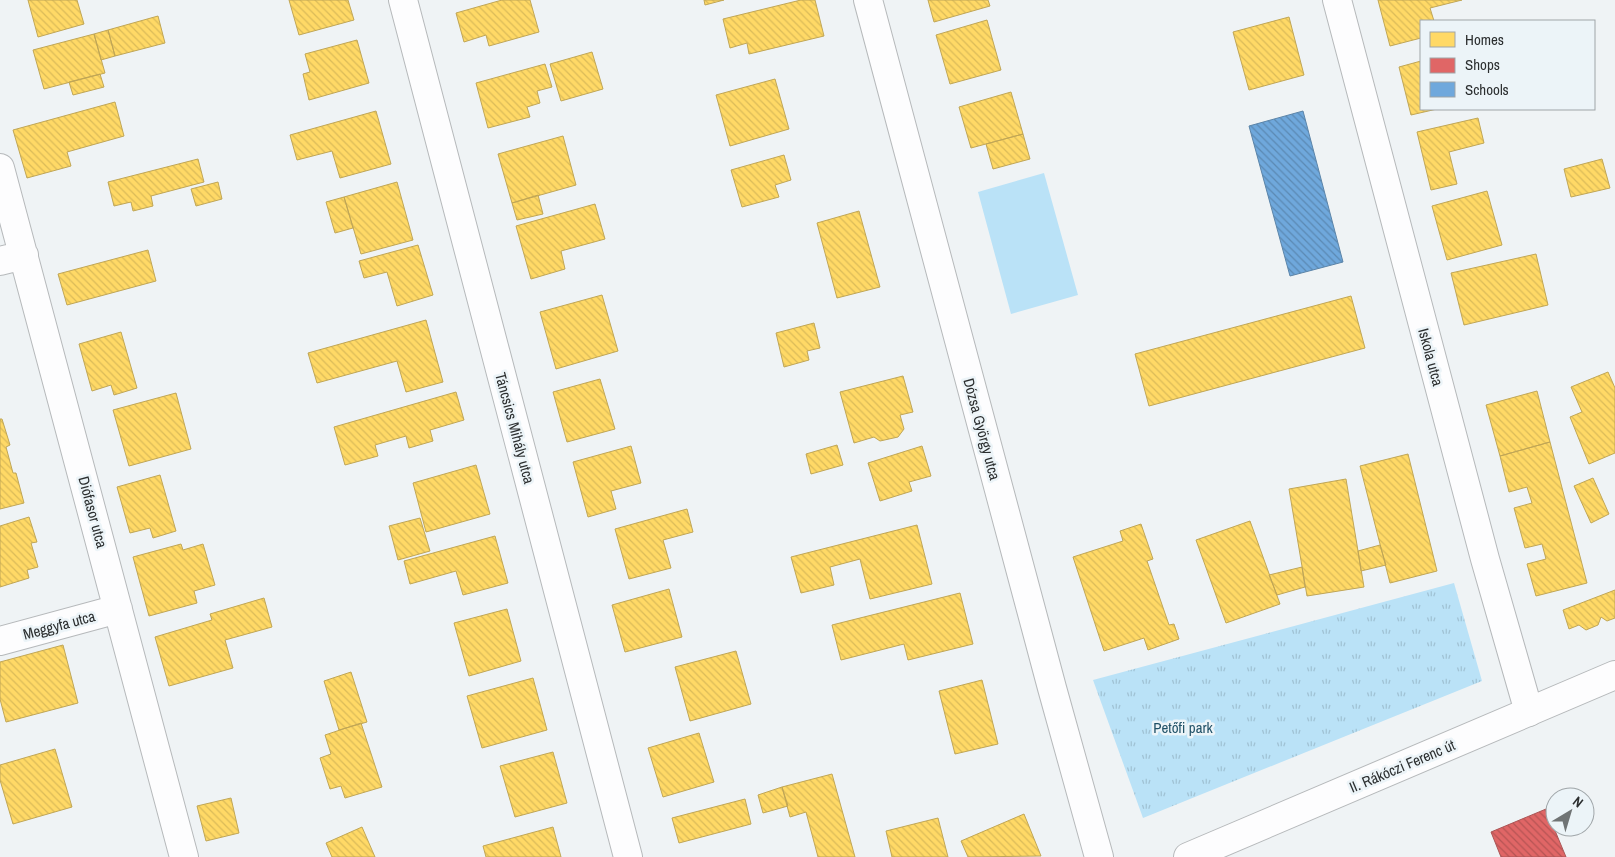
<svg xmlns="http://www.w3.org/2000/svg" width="1615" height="857" font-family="'Archivo Narrow',sans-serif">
	<defs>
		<pattern id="grass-tufts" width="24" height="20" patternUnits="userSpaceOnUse" patternTransform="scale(1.25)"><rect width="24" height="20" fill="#bae2f7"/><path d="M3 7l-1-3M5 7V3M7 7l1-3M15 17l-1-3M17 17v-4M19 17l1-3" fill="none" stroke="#a0c2d4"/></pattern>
		<pattern id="homes-back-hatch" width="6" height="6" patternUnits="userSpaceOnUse" patternTransform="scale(1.25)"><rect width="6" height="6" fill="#ffd966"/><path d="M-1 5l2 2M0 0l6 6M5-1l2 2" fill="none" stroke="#dbbb59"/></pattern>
		<pattern id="shops-back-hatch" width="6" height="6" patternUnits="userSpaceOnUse" patternTransform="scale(1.25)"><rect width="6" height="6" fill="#e06666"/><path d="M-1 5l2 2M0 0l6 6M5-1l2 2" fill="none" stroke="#b65454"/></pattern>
		<pattern id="schools-back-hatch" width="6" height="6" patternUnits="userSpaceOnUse" patternTransform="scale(1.25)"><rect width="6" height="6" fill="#6fa8dc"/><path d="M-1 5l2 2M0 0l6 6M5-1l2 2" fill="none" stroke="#5b89b3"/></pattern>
	</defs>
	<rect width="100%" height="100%" fill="#eff3f5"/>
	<path fill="url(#grass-tufts)" d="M 1454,583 L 1482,681 L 1143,818 L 1093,680 Z"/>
	<path fill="#bae2f7" d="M 1044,173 L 1078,295 L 1011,314 L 978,192 Z"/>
	<path fill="url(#homes-back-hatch)" stroke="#c0a656" d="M 28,0 L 77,0 L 84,24 L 38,37 Z
		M 289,0 L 348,0 L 354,20 L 299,35 Z
		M 502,0 L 530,0 L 539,32 L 489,46 L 486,35 L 464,42 L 456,13 Z
		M 704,0 L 724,0 L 705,5 Z
		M 801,0 L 815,0 L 824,36 L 749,54 L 747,43 L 730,48 L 723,19 Z
		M 928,0 L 988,0 L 990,6 L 934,22 Z
		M 1378,0 L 1462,0 L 1430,8 L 1434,21 L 1421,21 L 1421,38 L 1390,46 Z
		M 158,16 L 165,43 L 115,56 L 108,30 Z
		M 1289,17 L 1304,75 L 1249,90 L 1233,32 Z
		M 987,20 L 1001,70 L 950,84 L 936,35 Z
		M 108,30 L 115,56 L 101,60 L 94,34 Z
		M 94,34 L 105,73 L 44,89 L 33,50 Z
		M 357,40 L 369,83 L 309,100 L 303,74 L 310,72 L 305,54 Z
		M 592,52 L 603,89 L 561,101 L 550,64 Z
		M 1421,61 L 1421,109 L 1437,109 L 1411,115 L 1399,67 Z
		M 545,64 L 552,87 L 537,91 L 540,103 L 527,107 L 530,117 L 488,128 L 476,83 Z
		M 100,74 L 104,87 L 73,95 L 69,82 Z
		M 775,79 L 789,129 L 730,146 L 716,95 Z
		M 1011,92 L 1023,134 L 971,148 L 959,107 Z
		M 115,102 L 124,136 L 67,152 L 71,166 L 27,178 L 13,130 Z
		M 376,111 L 391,164 L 340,178 L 332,151 L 297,160 L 290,135 Z
		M 1478,118 L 1484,143 L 1449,152 L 1457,184 L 1431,190 L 1417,132 Z
		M 1023,134 L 1030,159 L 993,169 L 986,144 Z
		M 563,136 L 576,185 L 512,203 L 498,154 Z
		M 784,155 L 791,180 L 775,185 L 779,197 L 742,207 L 731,170 Z
		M 198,159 L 204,182 L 151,196 L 153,206 L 133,211 L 131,202 L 114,206 L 108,182 Z
		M 1602,159 L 1610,188 L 1571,197 L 1564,169 Z
		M 218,182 L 222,199 L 196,206 L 191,189 Z
		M 397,182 L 413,240 L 361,254 L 344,197 Z
		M 1487,191 L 1502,245 L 1447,260 L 1432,206 Z
		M 538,195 L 543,214 L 517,220 L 512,203 Z
		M 344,197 L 353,228 L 335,233 L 326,202 Z
		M 595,204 L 605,239 L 561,251 L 565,269 L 531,279 L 516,226 Z
		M 859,211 L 880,287 L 837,298 L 817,223 Z
		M 418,245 L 433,295 L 397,306 L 387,272 L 364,278 L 359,261 Z
		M 148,250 L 156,281 L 67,305 L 58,274 Z
		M 1536,254 L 1548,305 L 1464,325 L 1451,273 Z
		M 602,295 L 618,351 L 556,369 L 540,312 Z
		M 1351,296 L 1365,348 L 1149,406 L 1135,354 Z
		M 426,320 L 443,382 L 406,392 L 397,361 L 317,383 L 308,353 Z
		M 814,323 L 820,348 L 807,351 L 809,360 L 784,367 L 776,333 Z
		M 121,332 L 137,388 L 114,395 L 111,385 L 92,391 L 79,344 Z
		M 1608,372 L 1615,388 L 1615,453 L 1589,464 L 1570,417 L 1582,412 L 1571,387 Z
		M 903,376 L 913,412 L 900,415 L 904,429 L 898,437 L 880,441 L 874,437 L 854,443 L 840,392 Z
		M 600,379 L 615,429 L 567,442 L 553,392 Z
		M 1537,391 L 1550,442 L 1500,456 L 1486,405 Z
		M 456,392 L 464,420 L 430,430 L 433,441 L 409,448 L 406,436 L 375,445 L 378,456 L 345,465 L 334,427 Z
		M 176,393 L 191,449 L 129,466 L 113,410 Z
		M 0,419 L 2,419 L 10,445 L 6,447 L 13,473 L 16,473 L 24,503 L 0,509 Z
		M 1550,442 L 1587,583 L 1536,596 L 1527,564 L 1546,559 L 1542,544 L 1525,548 L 1514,508 L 1532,503 L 1527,487 L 1509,492 L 1500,456 Z
		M 837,445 L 843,465 L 811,474 L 806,454 Z
		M 631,446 L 641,483 L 611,491 L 616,509 L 588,517 L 573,462 Z
		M 922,446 L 931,476 L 909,482 L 912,491 L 880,501 L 868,463 Z
		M 1408,454 L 1437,571 L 1390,583 L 1360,466 Z
		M 476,465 L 490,514 L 426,532 L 413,483 Z
		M 160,475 L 176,531 L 153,538 L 150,528 L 130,533 L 117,487 Z
		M 1593,478 L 1609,514 L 1591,523 L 1574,486 Z
		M 1346,479 L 1364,587 L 1307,596 L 1289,489 Z
		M 687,509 L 693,532 L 663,540 L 671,568 L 629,579 L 615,529 Z
		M 29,517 L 37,542 L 31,543 L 38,567 L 27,570 L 29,578 L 0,587 L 0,526 Z
		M 420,518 L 430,551 L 398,560 L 389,526 Z
		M 1250,521 L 1280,604 L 1226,623 L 1196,540 Z
		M 1141,524 L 1153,559 L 1147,561 L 1169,625 L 1174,624 L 1179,639 L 1148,650 L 1144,638 L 1104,651 L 1073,557 L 1123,541 L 1120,531 Z
		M 917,525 L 932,584 L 870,599 L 860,559 L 830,567 L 834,585 L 801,593 L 791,557 Z
		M 495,536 L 508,583 L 463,595 L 456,571 L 410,584 L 404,561 Z
		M 181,544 L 183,550 L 203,544 L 215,585 L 194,591 L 197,603 L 149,616 L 133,557 Z
		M 1380,545 L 1386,565 L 1361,571 L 1358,551 Z
		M 1302,567 L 1305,587 L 1277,595 L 1269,575 Z
		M 669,589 L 682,637 L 625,652 L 612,605 Z
		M 1615,590 L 1615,618 L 1607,621 L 1601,617 L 1598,625 L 1586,630 L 1579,625 L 1569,629 L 1563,610 Z
		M 960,593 L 973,644 L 908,660 L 904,644 L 841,660 L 832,625 Z
		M 264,598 L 272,627 L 225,640 L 233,668 L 169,686 L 155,637 L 212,620 L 210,614 Z
		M 507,609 L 521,661 L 469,676 L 454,623 Z
		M 63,645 L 78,703 L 6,722 L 0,699 L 0,662 Z
		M 736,651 L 751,704 L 690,721 L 675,667 Z
		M 351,672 L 367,722 L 339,730 L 324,681 Z
		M 533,678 L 547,730 L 482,748 L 467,696 Z
		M 982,680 L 998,744 L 955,754 L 939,691 Z
		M 361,723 L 382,787 L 345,798 L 341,786 L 330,789 L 320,758 L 331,754 L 325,735 Z
		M 699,733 L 714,782 L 663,797 L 648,748 Z
		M 55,749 L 72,807 L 13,824 L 0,780 L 0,765 Z
		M 553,752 L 567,803 L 515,817 L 500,766 Z
		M 832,774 L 840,803 L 855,857 L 818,857 L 806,812 L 790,817 L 782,787 Z
		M 782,787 L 788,806 L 763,813 L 758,795 Z
		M 231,798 L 239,833 L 206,841 L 197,806 Z
		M 745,799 L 751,824 L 679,843 L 672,818 Z
		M 1024,814 L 1041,856 L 968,857 L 961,841 Z
		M 938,818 L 948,857 L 892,857 L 886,831 Z
		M 362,827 L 375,857 L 332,857 L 326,843 Z
		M 553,827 L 561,857 L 486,857 L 483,846 Z"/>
	<path fill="url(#shops-back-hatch)" stroke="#aa5656" d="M 1546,809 L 1566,857 L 1501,857 L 1491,832 Z"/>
	<path fill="url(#schools-back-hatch)" stroke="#5b84a8" d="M 1303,111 L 1343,262 L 1290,276 L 1249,126 Z"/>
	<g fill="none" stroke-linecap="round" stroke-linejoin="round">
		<defs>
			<path id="street" d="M 403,0 L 628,857
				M 868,0 L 1052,688 L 1099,857
				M 1337,0 L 1485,559 L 1529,712
				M 0,168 L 184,857
				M 0,261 L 24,255
				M 0,641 L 118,609"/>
			<path id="secondary" d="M 1188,857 L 1615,675"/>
		</defs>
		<use href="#street" stroke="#b6b9bb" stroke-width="30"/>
		<use href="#secondary" stroke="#b6b9bb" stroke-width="30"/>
		<use href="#street" stroke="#fdfdfe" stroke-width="28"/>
		<use href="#secondary" stroke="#fdfdfe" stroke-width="28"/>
	</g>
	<g text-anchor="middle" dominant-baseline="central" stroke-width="5" stroke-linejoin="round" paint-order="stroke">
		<g font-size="15" fill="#2c2f30" stroke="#ecf4f8">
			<text transform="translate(1431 357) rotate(75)">Iskola utca</text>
			<text transform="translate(515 428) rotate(75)">Táncsics Mihály utca</text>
			<text transform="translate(982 429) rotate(75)">Dózsa György utca</text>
			<text transform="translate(93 512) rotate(75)">Diófasor utca</text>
			<text transform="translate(59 625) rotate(-15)">Meggyfa utca</text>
			<text transform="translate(1402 766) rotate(-23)">II. Rákóczi Ferenc út</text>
		</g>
		<g font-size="15" fill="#215268" stroke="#ecf4f8">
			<text x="1183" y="727">Petőfi park</text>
		</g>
	</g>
	<rect x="1420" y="20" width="175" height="90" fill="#ecf4f8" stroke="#9fa5a8"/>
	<rect x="1430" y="32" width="25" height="15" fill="#ffd966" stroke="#9fa5a8"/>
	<text x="1465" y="45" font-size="15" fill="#2c2f30">Homes</text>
	<rect x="1430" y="58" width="25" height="15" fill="#e06666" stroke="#9fa5a8"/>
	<text x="1465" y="70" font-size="15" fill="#2c2f30">Shops</text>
	<rect x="1430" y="82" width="25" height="15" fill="#6fa8dc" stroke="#9fa5a8"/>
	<text x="1465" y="95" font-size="15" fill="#2c2f30">Schools</text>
	<g transform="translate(1570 812) rotate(38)"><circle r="24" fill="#ecf4f8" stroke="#9fa5a8"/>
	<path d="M0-4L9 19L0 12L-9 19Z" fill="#707475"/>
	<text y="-8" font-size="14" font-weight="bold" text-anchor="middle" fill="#2c2f30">N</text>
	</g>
</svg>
